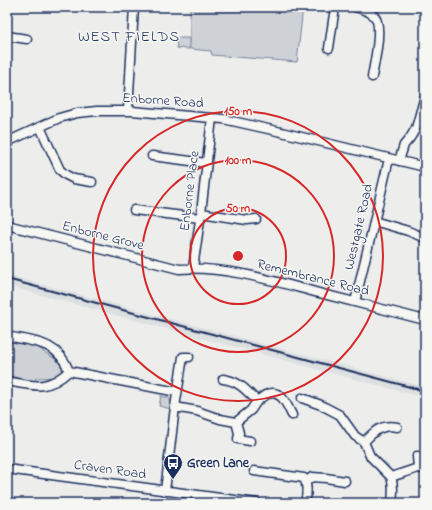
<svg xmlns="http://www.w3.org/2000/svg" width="432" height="510" font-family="'Indie Flower',sans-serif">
	<rect width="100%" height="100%" fill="#edeeec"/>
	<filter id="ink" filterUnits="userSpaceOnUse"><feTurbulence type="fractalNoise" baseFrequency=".025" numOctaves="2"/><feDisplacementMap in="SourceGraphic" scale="8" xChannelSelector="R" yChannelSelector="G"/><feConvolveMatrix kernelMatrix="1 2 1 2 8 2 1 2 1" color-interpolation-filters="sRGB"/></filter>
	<g filter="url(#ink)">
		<path fill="#dde0e1" d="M 7,275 L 425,387 L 425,398 L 7,286 Z"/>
		<path fill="#ced2d7" stroke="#74809a" d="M 190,7 L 303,7 L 297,62 L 212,55 L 211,51 L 190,49 Z
			M 176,38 L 189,38 L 189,49 L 177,48 Z
			M 7,340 L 42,347 L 42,351 L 57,360 L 59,358 L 65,370 L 60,377 L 36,378 L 35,383 L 7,378 Z
			M 161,396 L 169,398 L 172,404 L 171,409 L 159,406 Z"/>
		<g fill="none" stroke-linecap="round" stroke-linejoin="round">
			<defs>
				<path id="street" d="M 355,7 C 361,9 371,11 375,17 C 383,28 374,64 372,77
					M 7,36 L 27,39
					M 329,48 L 335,7
					M 128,111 L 134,7
					M 40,127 L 60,170 L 66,175 L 74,179 L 92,182
					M 7,142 L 59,118 L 77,113 L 97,111 L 132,111 L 223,119 L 277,131 L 425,167
					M 152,156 L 206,163
					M 399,161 L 404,145 L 410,138 L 416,128 L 425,96
					M 134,210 L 200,218
					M 201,213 L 247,220 L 256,219
					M 374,221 L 408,231 L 425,238
					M 7,225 L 179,269 C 227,266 273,281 319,293 C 354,302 390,311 425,320
					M 193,268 L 201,213 L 212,118
					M 355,302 L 389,159
					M 7,336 C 34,342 58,341 69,371
					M 69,371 L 177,392
					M 223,379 C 239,381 246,390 257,401 C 261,399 263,395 268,394 C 281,389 287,405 292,415
					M 7,381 C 33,386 48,391 69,371
					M 302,398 L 321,405 L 340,415 L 355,436 L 364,442 L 370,456 L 391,477 C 394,485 393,494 392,503
					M 175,407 L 197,411 L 220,419 L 236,422 L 251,410 L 257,401
					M 236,422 L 239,433 L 238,439 L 250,441
					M 364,442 C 374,431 382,424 397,427
					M 417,456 L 418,468
					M 7,469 L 257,503
					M 254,471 L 304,478 C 308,486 307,495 305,503
					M 391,477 L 418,468 L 425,470
					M 306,482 L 312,477 L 326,478 L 345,481
					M 165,491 L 175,407 L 183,357 L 189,357"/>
			</defs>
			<use href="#street" stroke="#1b2f5e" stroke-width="11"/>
			<use href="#street" stroke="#f6f6f2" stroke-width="8"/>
			<path stroke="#1b2f5e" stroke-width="2" d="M 7,279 L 425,391"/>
		</g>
	</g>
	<g fill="none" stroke="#d62828" stroke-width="2">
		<circle cx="238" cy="256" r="48"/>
		<circle cx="238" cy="256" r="96"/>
		<circle cx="238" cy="256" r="145"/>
	</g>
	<defs>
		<symbol id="bus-pin" viewBox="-11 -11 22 30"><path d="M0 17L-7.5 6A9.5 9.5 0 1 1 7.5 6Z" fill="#1b2f5e" stroke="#f6f6f2"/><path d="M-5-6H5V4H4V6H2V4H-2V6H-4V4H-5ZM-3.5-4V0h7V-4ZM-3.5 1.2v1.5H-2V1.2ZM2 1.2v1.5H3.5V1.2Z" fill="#fff"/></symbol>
	</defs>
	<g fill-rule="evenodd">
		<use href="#bus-pin" x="162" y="452" width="22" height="30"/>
	</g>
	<g text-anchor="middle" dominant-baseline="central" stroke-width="3" stroke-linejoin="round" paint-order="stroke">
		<g font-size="14" fill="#1b2f5e" stroke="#f6f6f2">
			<text transform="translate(163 101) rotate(4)">Enborne Road</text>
			<text transform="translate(190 191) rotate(-83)">Enborne Place</text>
			<text transform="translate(359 227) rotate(-77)">Westgate Road</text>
			<text transform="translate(103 236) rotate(14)">Enborne Grove</text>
			<text transform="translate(313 278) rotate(14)">Remembrance Road</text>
			<text transform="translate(110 470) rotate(8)">Craven Road</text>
		</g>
		<g font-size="14" font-weight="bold" fill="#1b2f5e" stroke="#f6f6f2" text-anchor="start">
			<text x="187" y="463">Green Lane</text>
		</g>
		<g font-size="15" letter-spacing="1" fill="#1b2f5e" stroke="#f6f6f2">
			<text x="129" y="37">WEST FIELDS</text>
		</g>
	</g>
	<circle cx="238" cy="256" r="6" fill="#d62828" stroke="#f6f6f2" stroke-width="2"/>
	<g font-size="12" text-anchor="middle" font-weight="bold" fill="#d62828" stroke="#f6f6f2" stroke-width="3" stroke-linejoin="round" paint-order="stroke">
		<text x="238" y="115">150 m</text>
		<text x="238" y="164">100 m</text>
		<text x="238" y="212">50 m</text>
	</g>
	<rect width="432" height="510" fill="none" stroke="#f6f6f2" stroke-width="24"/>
	<rect x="12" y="12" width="408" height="486" fill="none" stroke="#1b2f5e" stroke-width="1.5" filter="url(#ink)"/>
</svg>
